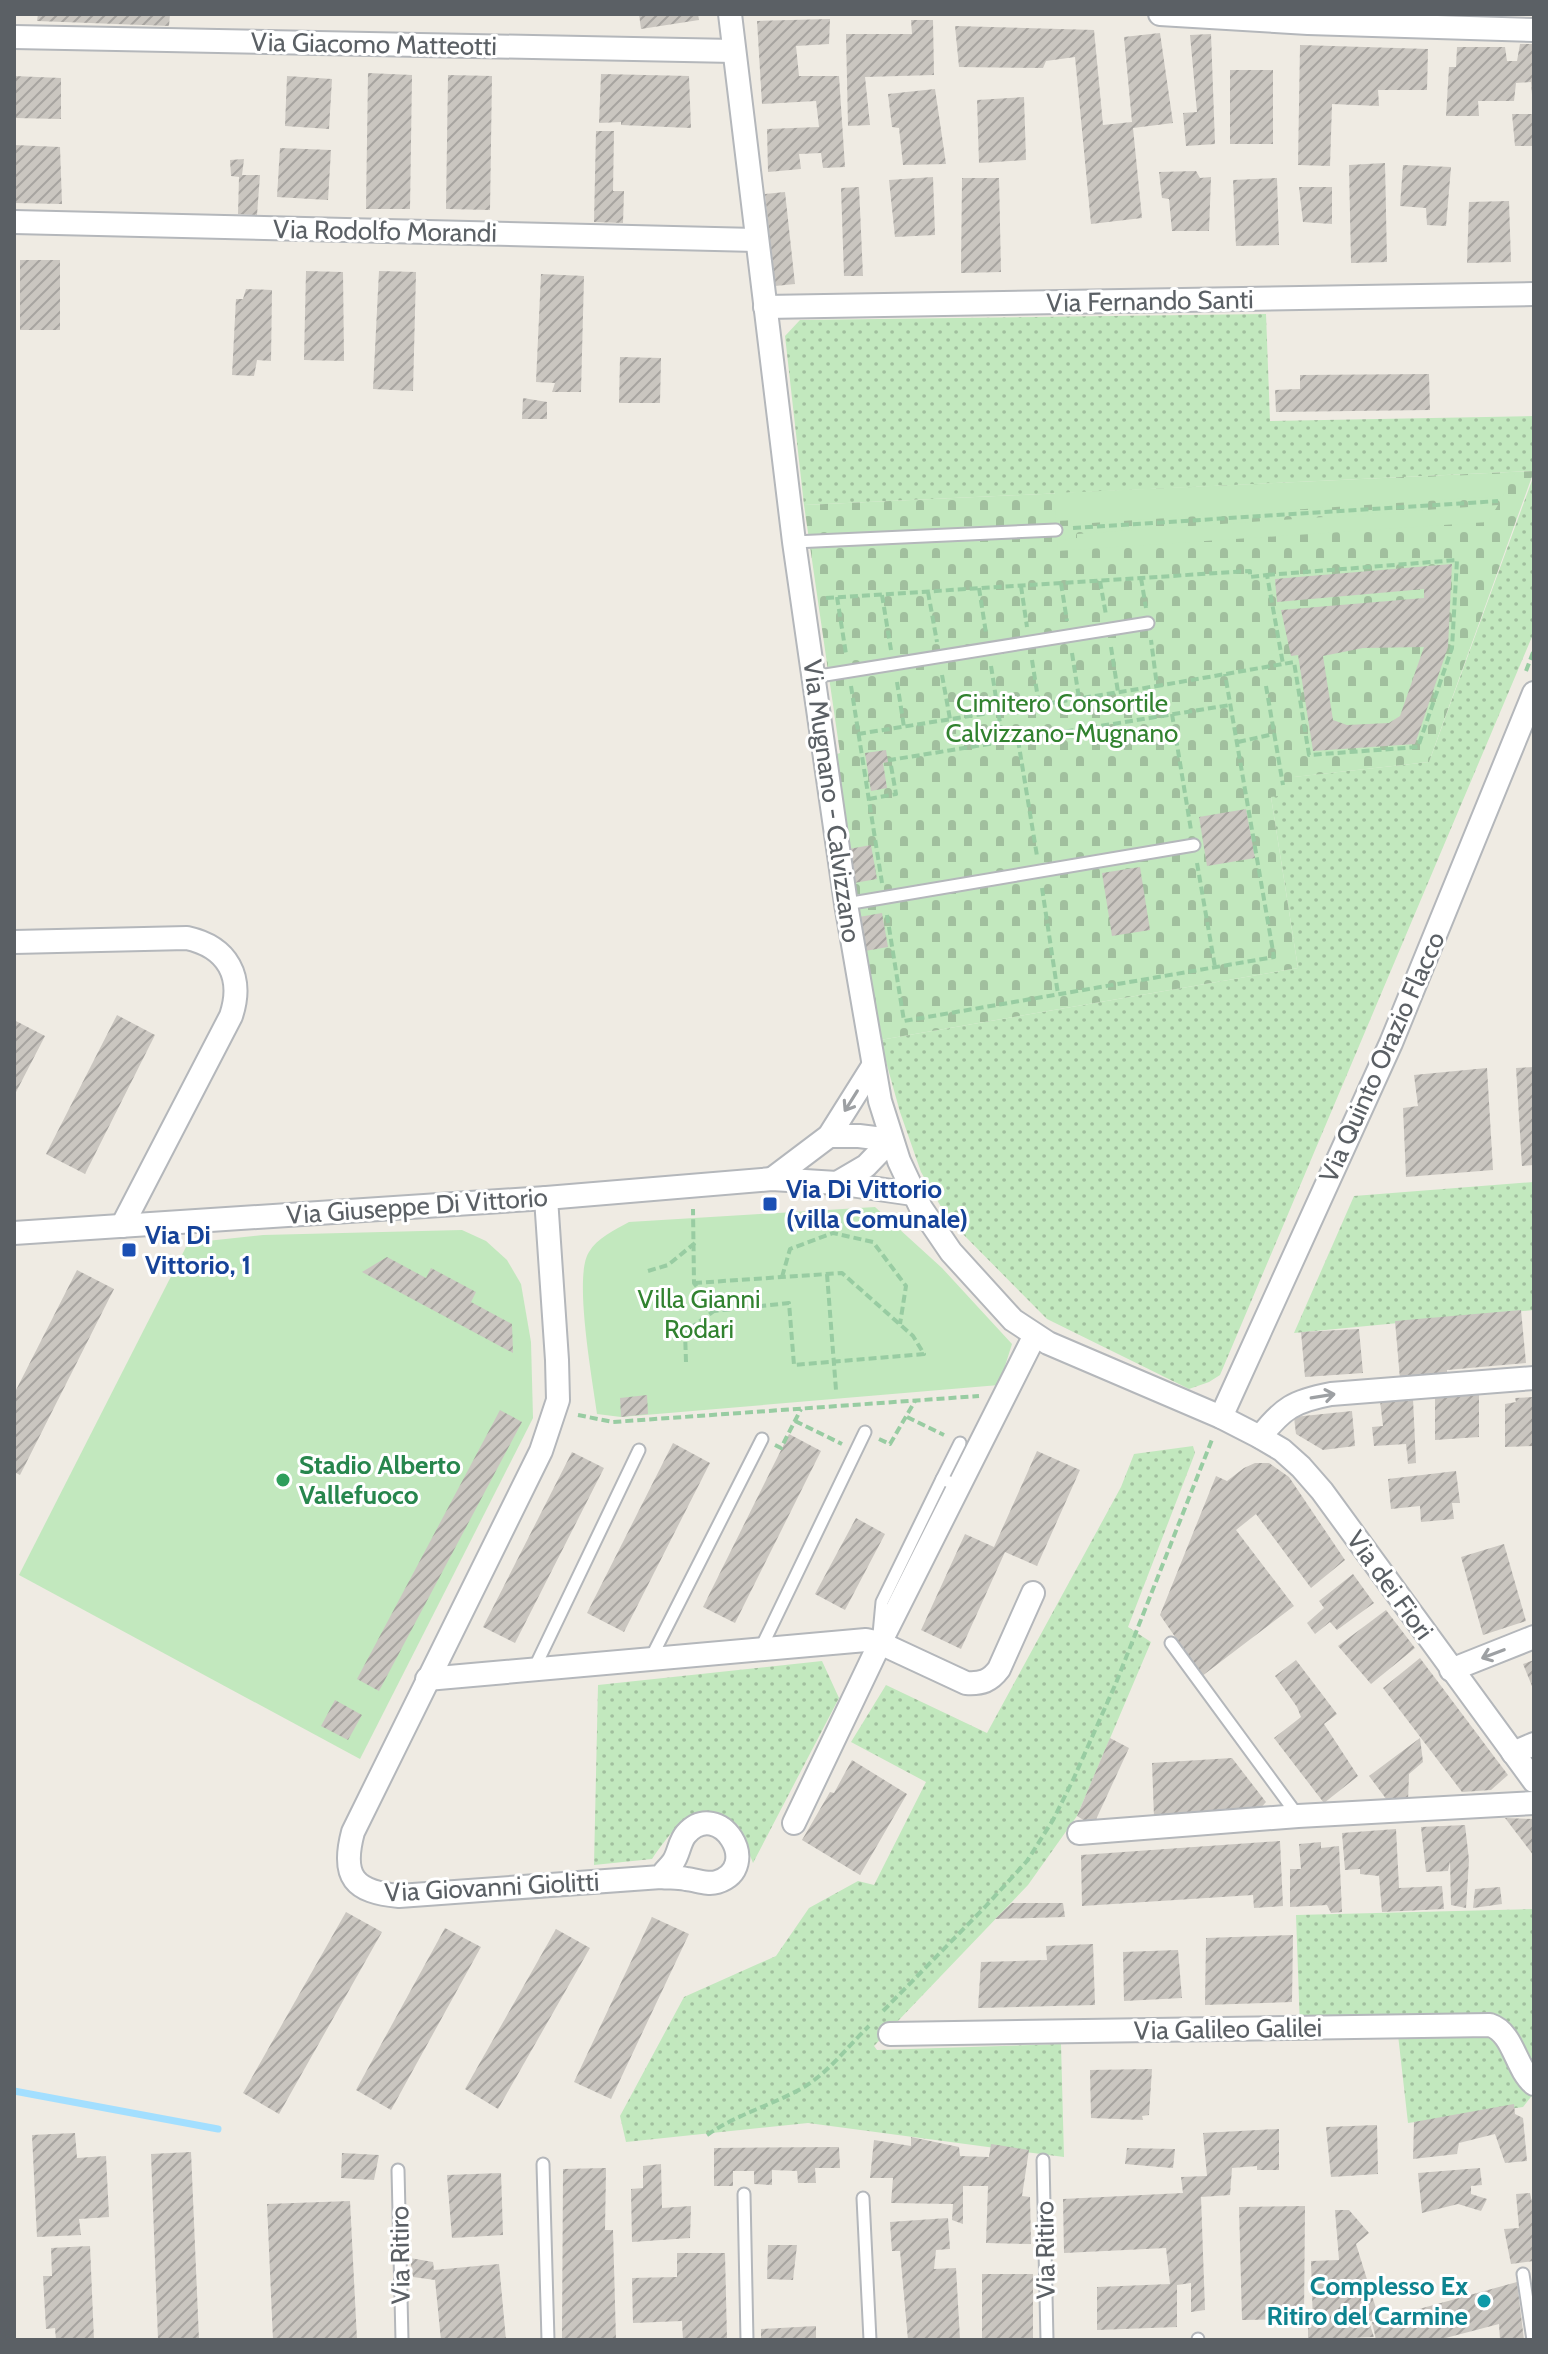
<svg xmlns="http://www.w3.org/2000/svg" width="1548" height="2354" viewBox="0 0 1548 2354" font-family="Cabin,sans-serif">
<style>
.grass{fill:url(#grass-dots)}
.cemetery{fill:url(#cemetery-stones)}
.green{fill:#c2e8be}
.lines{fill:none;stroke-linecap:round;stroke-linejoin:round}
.stream{stroke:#a3dfff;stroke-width:7}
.building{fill:url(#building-hatch);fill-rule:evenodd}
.lane-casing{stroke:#b4b7bb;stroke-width:15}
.street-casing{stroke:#b4b7bb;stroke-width:26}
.path{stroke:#98cca2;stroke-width:4;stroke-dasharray:8 4;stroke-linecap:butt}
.lane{stroke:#fff;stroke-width:11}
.street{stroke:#fff;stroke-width:22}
.oneway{stroke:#9da0a3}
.transit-dot{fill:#1a4fb4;stroke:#fff;stroke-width:3}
.leisure-dot{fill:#2e9e5b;stroke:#fff;stroke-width:3}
.culture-dot{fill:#0f9aa8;stroke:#fff;stroke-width:3}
.labels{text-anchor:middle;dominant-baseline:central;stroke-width:6;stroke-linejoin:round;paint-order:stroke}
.street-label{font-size:26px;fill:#5b6065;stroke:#fff}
.park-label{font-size:26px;fill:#31822f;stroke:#fff}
.transit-label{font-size:26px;font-weight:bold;fill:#164399;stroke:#fff;text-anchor:start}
.leisure-label{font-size:26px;font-weight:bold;fill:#27864d;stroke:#fff;text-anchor:start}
.culture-label{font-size:26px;font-weight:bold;fill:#0d838f;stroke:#fff;text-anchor:end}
</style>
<defs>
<pattern id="grass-dots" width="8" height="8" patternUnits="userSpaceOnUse" patternTransform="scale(2)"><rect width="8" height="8" fill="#c2e8be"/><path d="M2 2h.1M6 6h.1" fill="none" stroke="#a1bf9e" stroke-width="1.8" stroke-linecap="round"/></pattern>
<pattern id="cemetery-stones" width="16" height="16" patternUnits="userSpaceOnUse" patternTransform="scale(2)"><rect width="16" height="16" fill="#c2e8be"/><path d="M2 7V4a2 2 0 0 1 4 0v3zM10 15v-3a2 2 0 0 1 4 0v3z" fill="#a1bf9e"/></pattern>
<pattern id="building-hatch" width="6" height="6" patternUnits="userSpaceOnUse" patternTransform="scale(2)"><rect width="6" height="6" fill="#cac6c0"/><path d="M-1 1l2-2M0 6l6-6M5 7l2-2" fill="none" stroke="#a7a4a0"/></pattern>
</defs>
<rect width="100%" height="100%" fill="#efebe3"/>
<g class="grass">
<path d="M1266,314L1270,421L1534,416V471L804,505L785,336L800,320Z"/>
<path d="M1534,475V632L1220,1375L1209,1382L1189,1389L1047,1319L948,1219L921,1172L900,1112L880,1040L1298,968L1271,797L1293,777L1429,762Z"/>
<path d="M1534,1182V1310L1294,1333L1354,1196Z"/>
<path d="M1193,1446L1195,1453L1128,1627L1151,1642L1077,1816L1028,1885L874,2046L877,2050L1061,2044L1064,2157L808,2123L626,2142L620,2116L684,1997L776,1956L809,1908L858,1881L874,1885L926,1782L851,1742L886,1685L987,1733L1121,1487L1134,1454Z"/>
<path d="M822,1661L839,1698L753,1863L738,1825C691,1804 678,1822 652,1859L594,1865L598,1685Z"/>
<path d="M1534,1909V2093L1523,2107L1408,2123L1397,2026L1300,2028L1296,1915Z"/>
</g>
<path class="cemetery" d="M1534,471L1429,762L1294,777L1296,793L1271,797L1298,968L880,1040L834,755L840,753L804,505Z"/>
<g class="green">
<path d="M1515,473L1503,496L1076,524V520L1056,521L1055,493Z"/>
<path d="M1498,505L1488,522L1057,551L1058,540L1077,538V534Z"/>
<path d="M875,1207L942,1268L1012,1344L999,1385L621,1417L597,1414C593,1382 573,1276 589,1252C597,1238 615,1230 629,1222Z"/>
<path d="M462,1230L486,1241L507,1260L521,1284L531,1342L533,1418L360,1759L19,1575L188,1243L263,1235Z"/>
</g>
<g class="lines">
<path class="stream" d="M14,2091L218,2129"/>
</g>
<g class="building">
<path d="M38,14H170L169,26L37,21Z"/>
<path d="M639,14H698L699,20L641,29Z"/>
<path d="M830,19L829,44L796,46L799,76H839L845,167L823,168L821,153L799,154L801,169L768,172L767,129L819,127L816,101L762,104L757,21Z"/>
<path d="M911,20H933L934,75L865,77L870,125L848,126L846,34H912Z"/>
<path d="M955,26L1094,30L1103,125L1132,122L1124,37L1160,33L1173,123L1133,128L1142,218L1091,224L1075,57L1046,61L1043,68L959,67Z"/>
<path d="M1211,34L1215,144L1186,146L1183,113L1197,112L1190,35Z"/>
<path d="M1520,44H1534V95H1532L1531,82L1516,83L1514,101H1478L1479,116H1446L1449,67H1456L1457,47H1505L1507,61H1517Z"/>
<path d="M1300,45L1428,49L1427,90H1378L1379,106L1332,104L1330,166L1298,165Z"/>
<rect x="1230" y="70" width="43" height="74"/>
<path d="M368,73L412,75L410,209H366Z"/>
<path d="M601,74L689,76L691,128L621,125V122L599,123Z"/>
<path d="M448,75L492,76L490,210L446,209Z"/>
<path d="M14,76L61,78V119L14,118Z"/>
<path d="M287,76L332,79L329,129L285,126Z"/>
<path d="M935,89L946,164L903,165L899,128L892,127L888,94Z"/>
<path d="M1024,97L1026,160L979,163L977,100Z"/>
<path d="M1512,114H1534V146H1515Z"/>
<path d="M596,131H614L613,191H624L623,223L594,222Z"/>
<path d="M14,145L60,147L62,204L14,203Z"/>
<path d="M280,148L331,150L328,200L277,197Z"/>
<path d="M244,159L242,175H260L257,215L238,214L239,177L231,176L230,160Z"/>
<path d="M1385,163L1387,262L1351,263L1349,165Z"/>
<path d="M1403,165L1451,167L1446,226L1427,225L1426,208L1400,206Z"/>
<path d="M1196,171L1200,178L1211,177L1209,231H1172L1169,199L1162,198L1159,172Z"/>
<path d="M933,177L935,235L895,237L889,180Z"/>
<path d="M962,178H999L1001,272L961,273Z"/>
<path d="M1277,178L1279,245L1236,246L1233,180Z"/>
<path d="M859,187L863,276H844L841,188Z"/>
<path d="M1299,187H1332V224L1303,222Z"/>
<path d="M785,192L795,284L775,286L765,194Z"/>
<path d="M1509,201L1511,262L1467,263L1469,202Z"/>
<rect x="20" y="260" width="40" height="70"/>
<path d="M306,271L343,272L344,361L304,360Z"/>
<path d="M379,271L416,272L413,391L373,389Z"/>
<path d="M541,274L584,276L581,392H552L555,383L536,382Z"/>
<path d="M246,289L272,290L271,361L257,360L254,376L232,375L236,299H243Z"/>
<path d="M620,357L661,358L660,403H619Z"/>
<path d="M1429,374L1430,410L1276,412L1275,390L1300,389V375Z"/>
<path d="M523,398L547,402V419H522Z"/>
<path d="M1452,564L1448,647L1415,744L1313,751L1298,655L1291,656L1281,610L1424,598V589L1277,602L1275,579ZM1424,647L1400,716L1389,723L1347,725L1333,720L1323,656L1363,648Z"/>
<path d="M886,750L888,762L883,763L887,788L871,791L865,753Z"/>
<path d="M1246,809L1255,858L1207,866L1199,817Z"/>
<path d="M871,845L877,879L854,883L849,849Z"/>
<path d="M1140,867L1150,930L1112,936L1102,873Z"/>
<path d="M882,913L888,947L865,951L859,917Z"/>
<path d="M117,1015L155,1035L85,1174L46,1154Z"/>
<path d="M14,1020L45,1036L14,1096Z"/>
<path d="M1534,1067V1165L1522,1166L1516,1068Z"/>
<path d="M1487,1068L1493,1170L1406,1177L1403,1108L1418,1106L1414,1075Z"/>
<path d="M387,1257L426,1278L431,1268L476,1292L471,1302L512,1324L513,1353L362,1272Z"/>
<path d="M77,1270L114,1289L20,1475L14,1472V1394Z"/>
<path d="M1521,1310L1526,1363L1447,1370V1375L1400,1379L1395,1321Z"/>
<path d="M1359,1329L1363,1373L1305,1377L1301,1332Z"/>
<path d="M647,1395L648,1414L621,1417L620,1398Z"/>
<path d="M1479,1395V1437L1435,1440V1398Z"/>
<path d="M1534,1397V1446L1505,1447V1404L1516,1402L1515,1398Z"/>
<path d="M1413,1399L1416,1463L1408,1464L1406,1444L1374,1446L1372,1427L1383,1426L1380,1401Z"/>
<path d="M500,1410L522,1422L379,1691L357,1679Z"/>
<path d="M1352,1411L1355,1446L1323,1450L1296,1434L1294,1417Z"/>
<path d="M789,1434L821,1451L735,1623L703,1607Z"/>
<path d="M673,1443L710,1463L624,1632L587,1613Z"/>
<path d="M1037,1451L1080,1470L1037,1566L1005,1552L961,1649L921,1630L965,1534L994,1547Z"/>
<path d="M572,1452L604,1468L515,1643L483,1627Z"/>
<path d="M1255,1463H1269L1289,1477L1345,1560L1311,1588L1256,1514L1236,1530L1294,1606L1202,1676L1160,1615L1216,1476L1227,1481L1244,1468Z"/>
<path d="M1456,1471L1460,1503H1452L1454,1519L1421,1522L1420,1506L1391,1509L1388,1479Z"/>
<path d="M856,1518L885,1534L845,1610L815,1594Z"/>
<path d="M1504,1544L1526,1621L1483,1635L1461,1557Z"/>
<path d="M1353,1574L1374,1603L1337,1630L1330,1622L1315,1634L1307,1623L1324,1608L1319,1601Z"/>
<path d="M1386,1610L1415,1648L1371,1684L1338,1646Z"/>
<path d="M1420,1658L1508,1775L1491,1790L1462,1792L1383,1688Z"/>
<path d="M1296,1660L1337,1714L1324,1724L1358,1776L1324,1803L1274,1738L1301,1717L1297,1707L1275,1676Z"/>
<path d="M1534,1660V1691L1523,1664Z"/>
<path d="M335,1700L362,1715L348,1740L321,1726Z"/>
<path d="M1110,1738L1129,1748L1093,1826L1077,1816Z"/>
<path d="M1420,1738L1423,1762L1409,1774L1408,1801L1390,1804L1369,1776Z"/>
<path d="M1232,1758L1266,1802L1259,1810L1154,1817L1152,1763Z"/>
<path d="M852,1760L907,1794L860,1875L802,1840L830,1792L834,1793Z"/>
<path d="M1505,1818L1534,1819V1856Z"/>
<path d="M1465,1825L1469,1860L1466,1908L1451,1905L1450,1861L1448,1871L1426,1872L1421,1827Z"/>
<path d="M1396,1829L1399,1888L1442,1886L1444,1909L1382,1912L1379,1876L1360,1874V1869L1345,1870L1342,1833Z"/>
<path d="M1280,1841L1283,1906L1254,1908L1253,1895L1082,1906L1081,1855Z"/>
<path d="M1321,1842V1848L1339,1846L1342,1912L1331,1913L1327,1905L1290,1907V1869H1301L1299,1844Z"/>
<path d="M1500,1887L1502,1904L1473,1908L1475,1889Z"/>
<path d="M1012,1903H1063L1065,1917L995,1919Z"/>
<path d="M346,1912L382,1932L279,2114L243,2093Z"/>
<path d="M652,1917L689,1934L611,2099L574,2082Z"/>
<path d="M445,1928L481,1947L391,2110L356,2090Z"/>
<path d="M556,1929L590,1948L498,2109L465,2089Z"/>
<path d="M1293,1935L1292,2002L1205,2005L1206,1938Z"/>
<path d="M1093,1944L1095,2005L978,2008L981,1962L1047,1960L1046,1946Z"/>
<path d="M1178,1950L1182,1998L1124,2001L1123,1952Z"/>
<path d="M1152,2069L1149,2115L1142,2116L1143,2120L1091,2118L1090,2070Z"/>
<path d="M1514,2104L1515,2114L1523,2118L1527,2161L1505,2163L1495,2134L1459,2143L1457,2154L1413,2159L1414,2122Z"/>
<path d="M1377,2125L1378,2174L1331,2177L1326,2127Z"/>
<path d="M1279,2129V2170H1257V2166L1232,2168L1230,2195L1201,2197L1205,2310L1191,2312V2283L1177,2285V2327L1097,2330V2287L1170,2284L1166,2248L1064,2253L1063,2199L1183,2193L1181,2177L1207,2176L1203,2133Z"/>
<path d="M75,2133L77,2158L106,2156L109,2217L79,2219L81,2235L37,2237L32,2135Z"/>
<path d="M911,2137L959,2147L960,2156L989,2157L991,2144L1029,2150L1022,2196L1030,2197L1031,2244L986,2243L988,2186H963V2224L952,2220L953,2204L891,2203L893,2178H870L874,2140L911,2146Z"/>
<path d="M839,2147L840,2168H815L816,2183H798L797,2171L772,2170V2185L754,2184V2171H733V2186H714V2148Z"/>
<path d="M1127,2148L1175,2149L1173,2168L1125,2164Z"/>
<path d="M191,2152L199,2340H158L151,2154Z"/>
<path d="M342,2153L379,2155L374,2180L341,2178Z"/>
<path d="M661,2164L662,2208L691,2206L690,2238L632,2242L631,2189L643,2188V2166Z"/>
<path d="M606,2168L605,2230H613L616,2340H562L563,2169Z"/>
<path d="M1480,2168L1482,2185L1471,2186V2194L1487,2199L1481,2211L1458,2204L1422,2213L1418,2173Z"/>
<path d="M501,2173L503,2235L452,2238L447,2175Z"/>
<path d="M1530,2193L1534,2212V2261L1511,2264L1504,2229L1519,2228L1516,2194Z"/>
<path d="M350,2201L357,2340H273L267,2204Z"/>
<path d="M1305,2206L1304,2319L1242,2320L1239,2207Z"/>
<path d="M1335,2210H1349L1369,2233L1356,2244L1379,2318L1369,2322L1374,2337L1308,2340V2324H1313L1311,2261L1339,2260Z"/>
<path d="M948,2218L950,2249L936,2250L934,2269L956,2268L960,2340H908L900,2251H892L890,2222Z"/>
<path d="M768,2245H797L793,2280L767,2279Z"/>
<path d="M90,2246L94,2340H56L55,2328L46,2329L43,2276H52L51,2248Z"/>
<path d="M677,2253H725L727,2340H683L682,2321L633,2323L632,2278L677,2277Z"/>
<path d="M410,2258L433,2262L434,2270L499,2264L506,2340H441L435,2280L413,2277Z"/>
<rect x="982" y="2274" width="51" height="66"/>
<path d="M1517,2282L1524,2340H1500L1499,2324L1438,2340H1376L1372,2322Z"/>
<path d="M816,2326V2340H761V2329Z"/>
</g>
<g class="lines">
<g class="lane-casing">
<g id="lane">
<path d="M794,542L1056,530"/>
<path d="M813,677L1148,623"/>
<path d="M846,904L1194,845"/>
<path d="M942,1479L960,1443"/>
<path d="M879,1634L882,1602L942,1479L959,1486"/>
<path d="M1171,1643L1298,1816"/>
<path d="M761,1648L865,1432"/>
<path d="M651,1658L762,1439"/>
<path d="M534,1669L639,1450"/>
<path d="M1043,2160L1047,2340"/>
<path d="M543,2164L548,2340"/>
<path d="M398,2170L402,2340"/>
<path d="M744,2194L747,2340"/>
<path d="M863,2198L870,2340"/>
<path d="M1523,2274L1533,2340"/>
<path d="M1198,2339V2340"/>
</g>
</g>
<g class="street-casing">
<g id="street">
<path d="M730,14L794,542L846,904L880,1101L899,1161L921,1208L951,1252L1013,1320L1048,1343L1221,1417L1260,1437L1282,1450L1301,1467L1322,1491L1534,1781"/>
<path d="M1160,14L1308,23L1534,30"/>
<path d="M14,37L734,51"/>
<path d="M14,222L756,240"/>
<path d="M765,307L1534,294"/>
<path d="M14,942L187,938C228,947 244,977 231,1016L122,1226"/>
<path d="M829,1136H859L891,1140"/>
<path d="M772,1179L829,1136L873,1066"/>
<path d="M837,1183L866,1166L891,1140"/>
<path d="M546,1198L557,1360L558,1400L541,1451L353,1832C341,1877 354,1892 399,1896L661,1877C669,1878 678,1877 686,1879C697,1880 707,1885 717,1882C764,1867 719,1797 686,1834C679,1842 679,1854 673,1862C669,1868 664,1871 661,1877"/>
<path d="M14,1233L546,1198L772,1179L837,1183L913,1194"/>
<path d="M1221,1417L1391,1043L1534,693"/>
<path d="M1260,1437C1283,1408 1294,1401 1331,1394L1534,1378"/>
<path d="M1451,1670L1534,1637"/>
<path d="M427,1679L866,1640L880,1643L966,1683C982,1684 990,1681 999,1669L1033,1593"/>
<path d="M1513,1753L1534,1744"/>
<path d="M794,1823L880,1643L1035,1335"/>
<path d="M1079,1833L1298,1816L1534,1803"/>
<path d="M890,2034L1490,2025C1514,2033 1515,2068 1534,2084"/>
</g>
</g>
<g class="path">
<path d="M1073,528L1498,501"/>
<path d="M1267,575L1457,560L1452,648L1418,747L1309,755L1294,662L1283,664"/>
<path d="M1141,578L1146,608"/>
<path d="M1100,581L1106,615"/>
<path d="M1061,583L1067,621"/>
<path d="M1021,586L1027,627"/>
<path d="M979,588L986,633"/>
<path d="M928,592L937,642"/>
<path d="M882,595L891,650"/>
<path d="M837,597L846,654"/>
<path d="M826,598L1250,571V577L1267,575L1283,664L1157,686L1151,640"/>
<path d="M1111,647L1118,692"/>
<path d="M1072,653L1079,698"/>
<path d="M1032,660L1039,705"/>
<path d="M991,666L1003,742"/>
<path d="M1526,671L1534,650"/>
<path d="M942,675L950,719"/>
<path d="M897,682L904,727"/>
<path d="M851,686L882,883"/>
<path d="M1266,686L1283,785"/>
<path d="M1172,714L1191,830"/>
<path d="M858,734L1157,686"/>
<path d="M1018,740L1037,856"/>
<path d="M1238,742L1274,734"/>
<path d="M869,799L896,794L890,760L1230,705"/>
<path d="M1197,863L1215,967"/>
<path d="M1042,888L1058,994"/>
<path d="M887,915L904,1021L1274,957L1225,674"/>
<path d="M648,1271L668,1265L695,1243"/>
<path d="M827,1274L836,1390"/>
<path d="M782,1277L790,1249L833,1233L873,1242L906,1286L900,1324"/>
<path d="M694,1283L842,1273L913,1336L924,1354L794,1365L789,1303L714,1311"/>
<path d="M686,1362L685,1332L714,1311L694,1283L693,1209"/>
<path d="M578,1415L613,1422L979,1396"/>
<path d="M907,1417L944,1435"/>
<path d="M795,1421L842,1444"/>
<path d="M879,1439L890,1444L915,1401"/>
<path d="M775,1445L781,1448L801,1409"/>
<path d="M883,2011L985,1907L1027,1861L1053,1820L1073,1780L1116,1683L1213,1437"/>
<path d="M707,2135C737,2114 773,2105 804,2087C829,2072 848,2046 869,2026"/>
</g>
<use href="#lane" class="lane"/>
<use href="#street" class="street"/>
</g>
<defs><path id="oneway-shaft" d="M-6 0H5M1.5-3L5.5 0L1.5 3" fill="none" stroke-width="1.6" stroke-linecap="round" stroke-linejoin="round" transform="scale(2)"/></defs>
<g class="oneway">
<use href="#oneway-shaft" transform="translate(851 1101) rotate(122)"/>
<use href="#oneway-shaft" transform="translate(1323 1396) rotate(-9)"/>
<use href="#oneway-shaft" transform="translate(1493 1654) rotate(159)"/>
</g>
<g class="transit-dot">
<rect x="762" y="1196" width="16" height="16" rx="4"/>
<rect x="121" y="1242" width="16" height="16" rx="4"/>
</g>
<circle class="leisure-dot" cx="283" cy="1480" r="8"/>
<circle class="culture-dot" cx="1484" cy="2301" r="8"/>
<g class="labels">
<g class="street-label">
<text transform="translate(374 44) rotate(1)">Via Giacomo Matteotti</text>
<text transform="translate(385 231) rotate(1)">Via Rodolfo Morandi</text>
<text transform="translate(1150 301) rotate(-1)">Via Fernando Santi</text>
<text transform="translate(832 801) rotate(82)">Via Mugnano - Calvizzano</text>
<text transform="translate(1382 1057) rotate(-66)">Via Quinto Orazio Flacco</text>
<text transform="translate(417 1206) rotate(-4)">Via Giuseppe Di Vittorio</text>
<text transform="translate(1390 1585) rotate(54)">Via dei Fiori</text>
<text transform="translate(492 1887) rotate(-3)">Via Giovanni Giolitti</text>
<text transform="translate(1228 2029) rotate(-1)">Via Galileo Galilei</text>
<text transform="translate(1045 2250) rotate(-91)">Via Ritiro</text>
<text transform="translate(400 2255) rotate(-91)">Via Ritiro</text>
</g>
<g class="park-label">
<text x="1062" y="703">Cimitero Consortile<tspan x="1062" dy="30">Calvizzano-Mugnano</tspan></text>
<text x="699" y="1299">Villa Gianni<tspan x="699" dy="30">Rodari</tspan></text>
</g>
<g class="transit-label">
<text x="786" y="1189">Via Di Vittorio<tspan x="786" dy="30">(villa Comunale)</tspan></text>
<text x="145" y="1235">Via Di<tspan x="145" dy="30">Vittorio, 1</tspan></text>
</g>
<g class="leisure-label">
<text x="299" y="1465">Stadio Alberto<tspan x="299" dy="30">Vallefuoco</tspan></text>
</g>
<g class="culture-label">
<text x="1468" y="2286">Complesso Ex<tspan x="1468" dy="30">Ritiro del Carmine</tspan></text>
</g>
</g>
<rect width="1548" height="2354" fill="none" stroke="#5b6065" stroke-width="32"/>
</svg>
